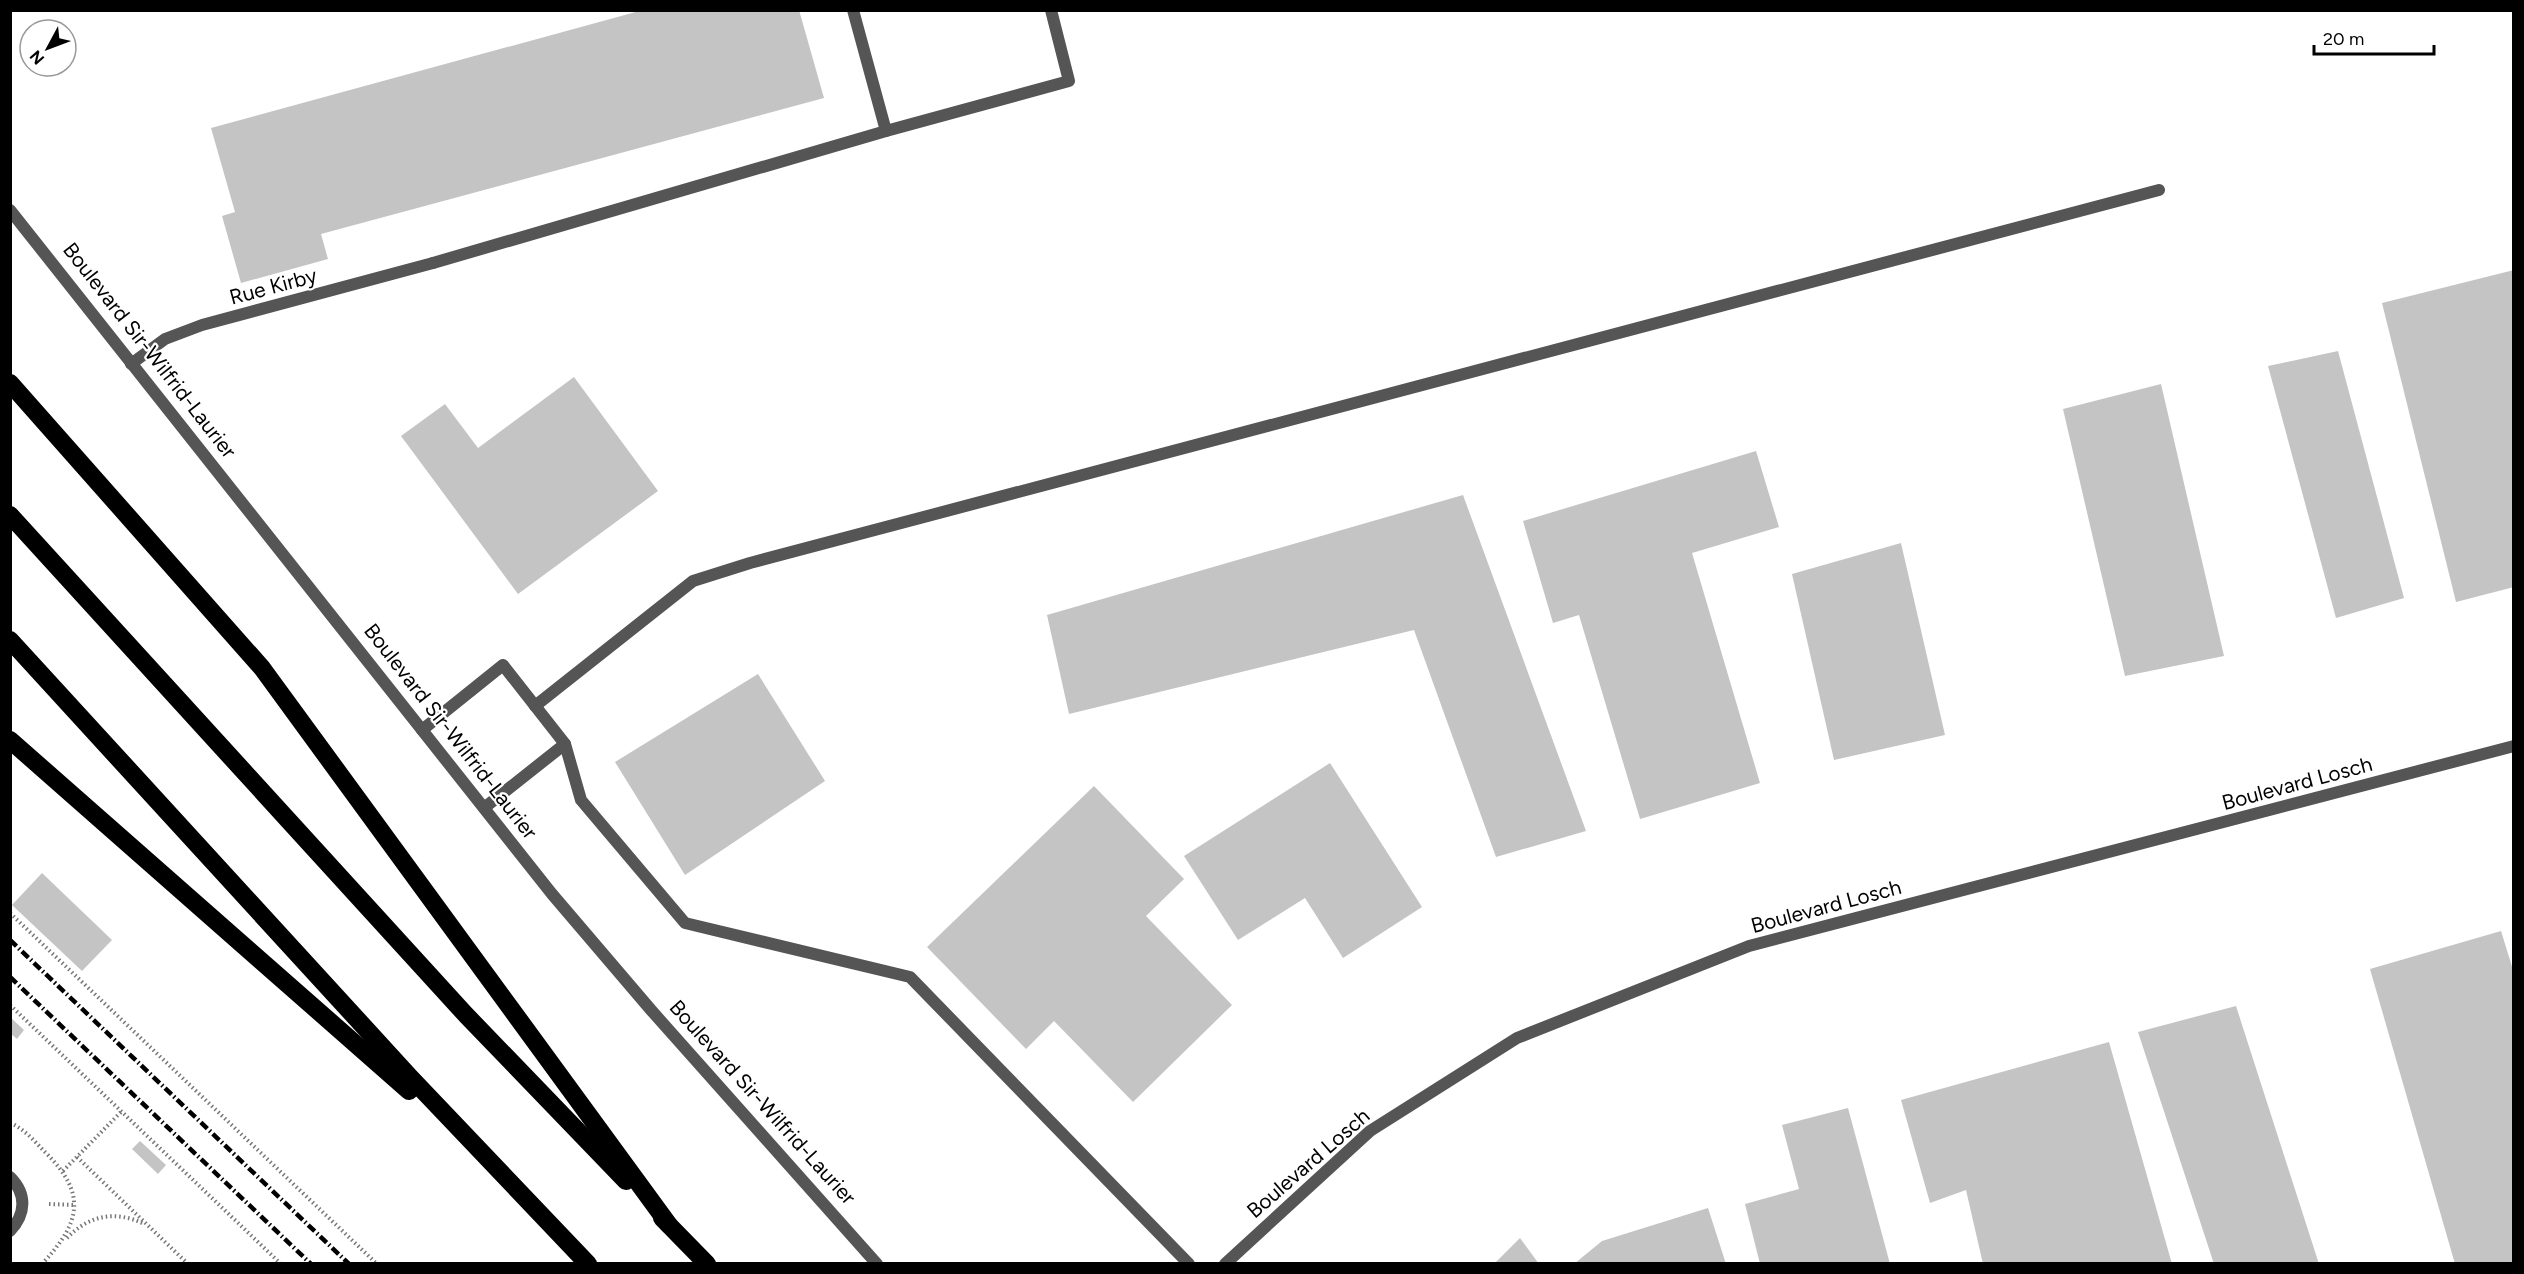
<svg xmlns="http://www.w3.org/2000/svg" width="2524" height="1274" viewBox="0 0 2524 1274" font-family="Figtree,sans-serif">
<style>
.building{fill:#c4c4c4}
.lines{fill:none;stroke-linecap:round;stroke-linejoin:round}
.path{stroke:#777;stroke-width:4;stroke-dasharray:1.5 3;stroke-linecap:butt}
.service{stroke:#555;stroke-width:12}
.minor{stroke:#555;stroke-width:12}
.tertiary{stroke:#555;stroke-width:12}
.motorway{stroke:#000;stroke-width:18}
.rail{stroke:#000;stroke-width:4.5;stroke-dasharray:9 3 1.5 3;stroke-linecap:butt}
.labels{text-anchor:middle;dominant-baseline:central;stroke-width:4.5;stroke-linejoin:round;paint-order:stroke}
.street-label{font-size:21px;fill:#000;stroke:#fff}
</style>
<rect width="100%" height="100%" fill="#fff"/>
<g class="building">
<path d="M643,10H799L824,98L321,234L328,259L241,283L222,216L235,212L211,128Z"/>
<path d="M2514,270V587L2456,602L2382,303Z"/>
<path d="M2338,351L2404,598L2336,618L2268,366Z"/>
<path d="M574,377L658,491L518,594L401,436L445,404L478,448Z"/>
<path d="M2161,384L2224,656L2125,676L2063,409Z"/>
<path d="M1756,451L1779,527L1692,553L1760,783L1640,819L1579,615L1553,623L1523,521Z"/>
<path d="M1463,495L1586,831L1496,857L1414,630L1069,714L1047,615Z"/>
<path d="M1901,543L1945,735L1834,760L1792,574Z"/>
<path d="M758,674L825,781L685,875L615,762Z"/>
<path d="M1330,763L1422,907L1343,958L1305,898L1238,940L1184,856Z"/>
<path d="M1094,786L1184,879L1146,916L1232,1005L1133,1102L1054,1021L1026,1049L927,947Z"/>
<path d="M42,873L112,940L82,971L12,905Z"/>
<path d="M2501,931L2514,973V1264H2455L2370,969Z"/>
<path d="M2236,1006L2319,1264H2214L2138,1032Z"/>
<path d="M10,1017L24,1030L17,1039L10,1033Z"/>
<path d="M2109,1042L2172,1264H1983L1966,1190L1930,1203L1901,1100Z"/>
<path d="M1848,1108L1890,1264H1760L1745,1204L1799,1189L1782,1125Z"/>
<path d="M140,1141L166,1165L158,1174L132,1149Z"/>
<path d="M1708,1208L1726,1264H1574L1602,1241Z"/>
<path d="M1520,1238L1539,1264H1494Z"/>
</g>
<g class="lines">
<g class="path">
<path d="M10,913L377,1264"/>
<path d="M10,1005L281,1264"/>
<path d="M10,1123C25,1129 35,1142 46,1153C88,1195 80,1223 42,1264"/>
<path d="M77,1157L188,1264"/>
<path d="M63,1171L121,1112"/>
<path d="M49,1204L74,1205"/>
<path d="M67,1238C89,1215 116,1210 144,1224"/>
</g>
<g class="service">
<path d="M853,10L886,131"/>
<path d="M433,263L886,131L1069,81L1051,10"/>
<path d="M535,706L693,581L750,563L2159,190"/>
<path d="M422,730L503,665L565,744L484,808"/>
<path d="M565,744L581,800L685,923L910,977L1189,1264"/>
<path d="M10,1177C27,1194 26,1214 10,1231"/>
</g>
<g class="minor">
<path d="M131,364L165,339L202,325L433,263"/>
<path d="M1225,1264L1370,1131L1517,1038L1749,946L2514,746"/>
</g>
<path class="tertiary" d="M10,210L552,894L651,1010L877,1264"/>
<g class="motorway">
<path d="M10,383L262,668L669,1225"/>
<path d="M10,515L466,1015L626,1181"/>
<path d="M10,640L410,1077L588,1264"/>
<path d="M10,740L409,1091"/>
<path d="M662,1218L707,1264"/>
</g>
<g class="rail">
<path d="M10,940L349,1264"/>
<path d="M10,977L311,1264"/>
</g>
</g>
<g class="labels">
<g class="street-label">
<text transform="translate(273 286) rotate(-15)">Rue Kirby</text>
<text transform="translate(150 350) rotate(52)">Boulevard Sir-Wilfrid-Laurier</text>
<text transform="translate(451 731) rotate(52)">Boulevard Sir-Wilfrid-Laurier</text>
<text transform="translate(2297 783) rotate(-15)">Boulevard Losch</text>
<text transform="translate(1826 906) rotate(-15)">Boulevard Losch</text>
<text transform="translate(763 1102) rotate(48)">Boulevard Sir-Wilfrid-Laurier</text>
<text transform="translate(1308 1163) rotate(-41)">Boulevard Losch</text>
</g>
</g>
<rect width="2524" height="1274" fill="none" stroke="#000000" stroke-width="24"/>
<g transform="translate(48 48) rotate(229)"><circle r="28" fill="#ffffff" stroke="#999999" stroke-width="1.5"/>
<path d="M0-4.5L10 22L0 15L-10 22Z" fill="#000000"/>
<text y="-9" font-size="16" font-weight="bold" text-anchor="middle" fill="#000000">N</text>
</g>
<path d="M2314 45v9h120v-9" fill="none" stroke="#000000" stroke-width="3"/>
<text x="2323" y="45" font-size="18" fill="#000000" stroke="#ffffff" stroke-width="4.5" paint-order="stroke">20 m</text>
</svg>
